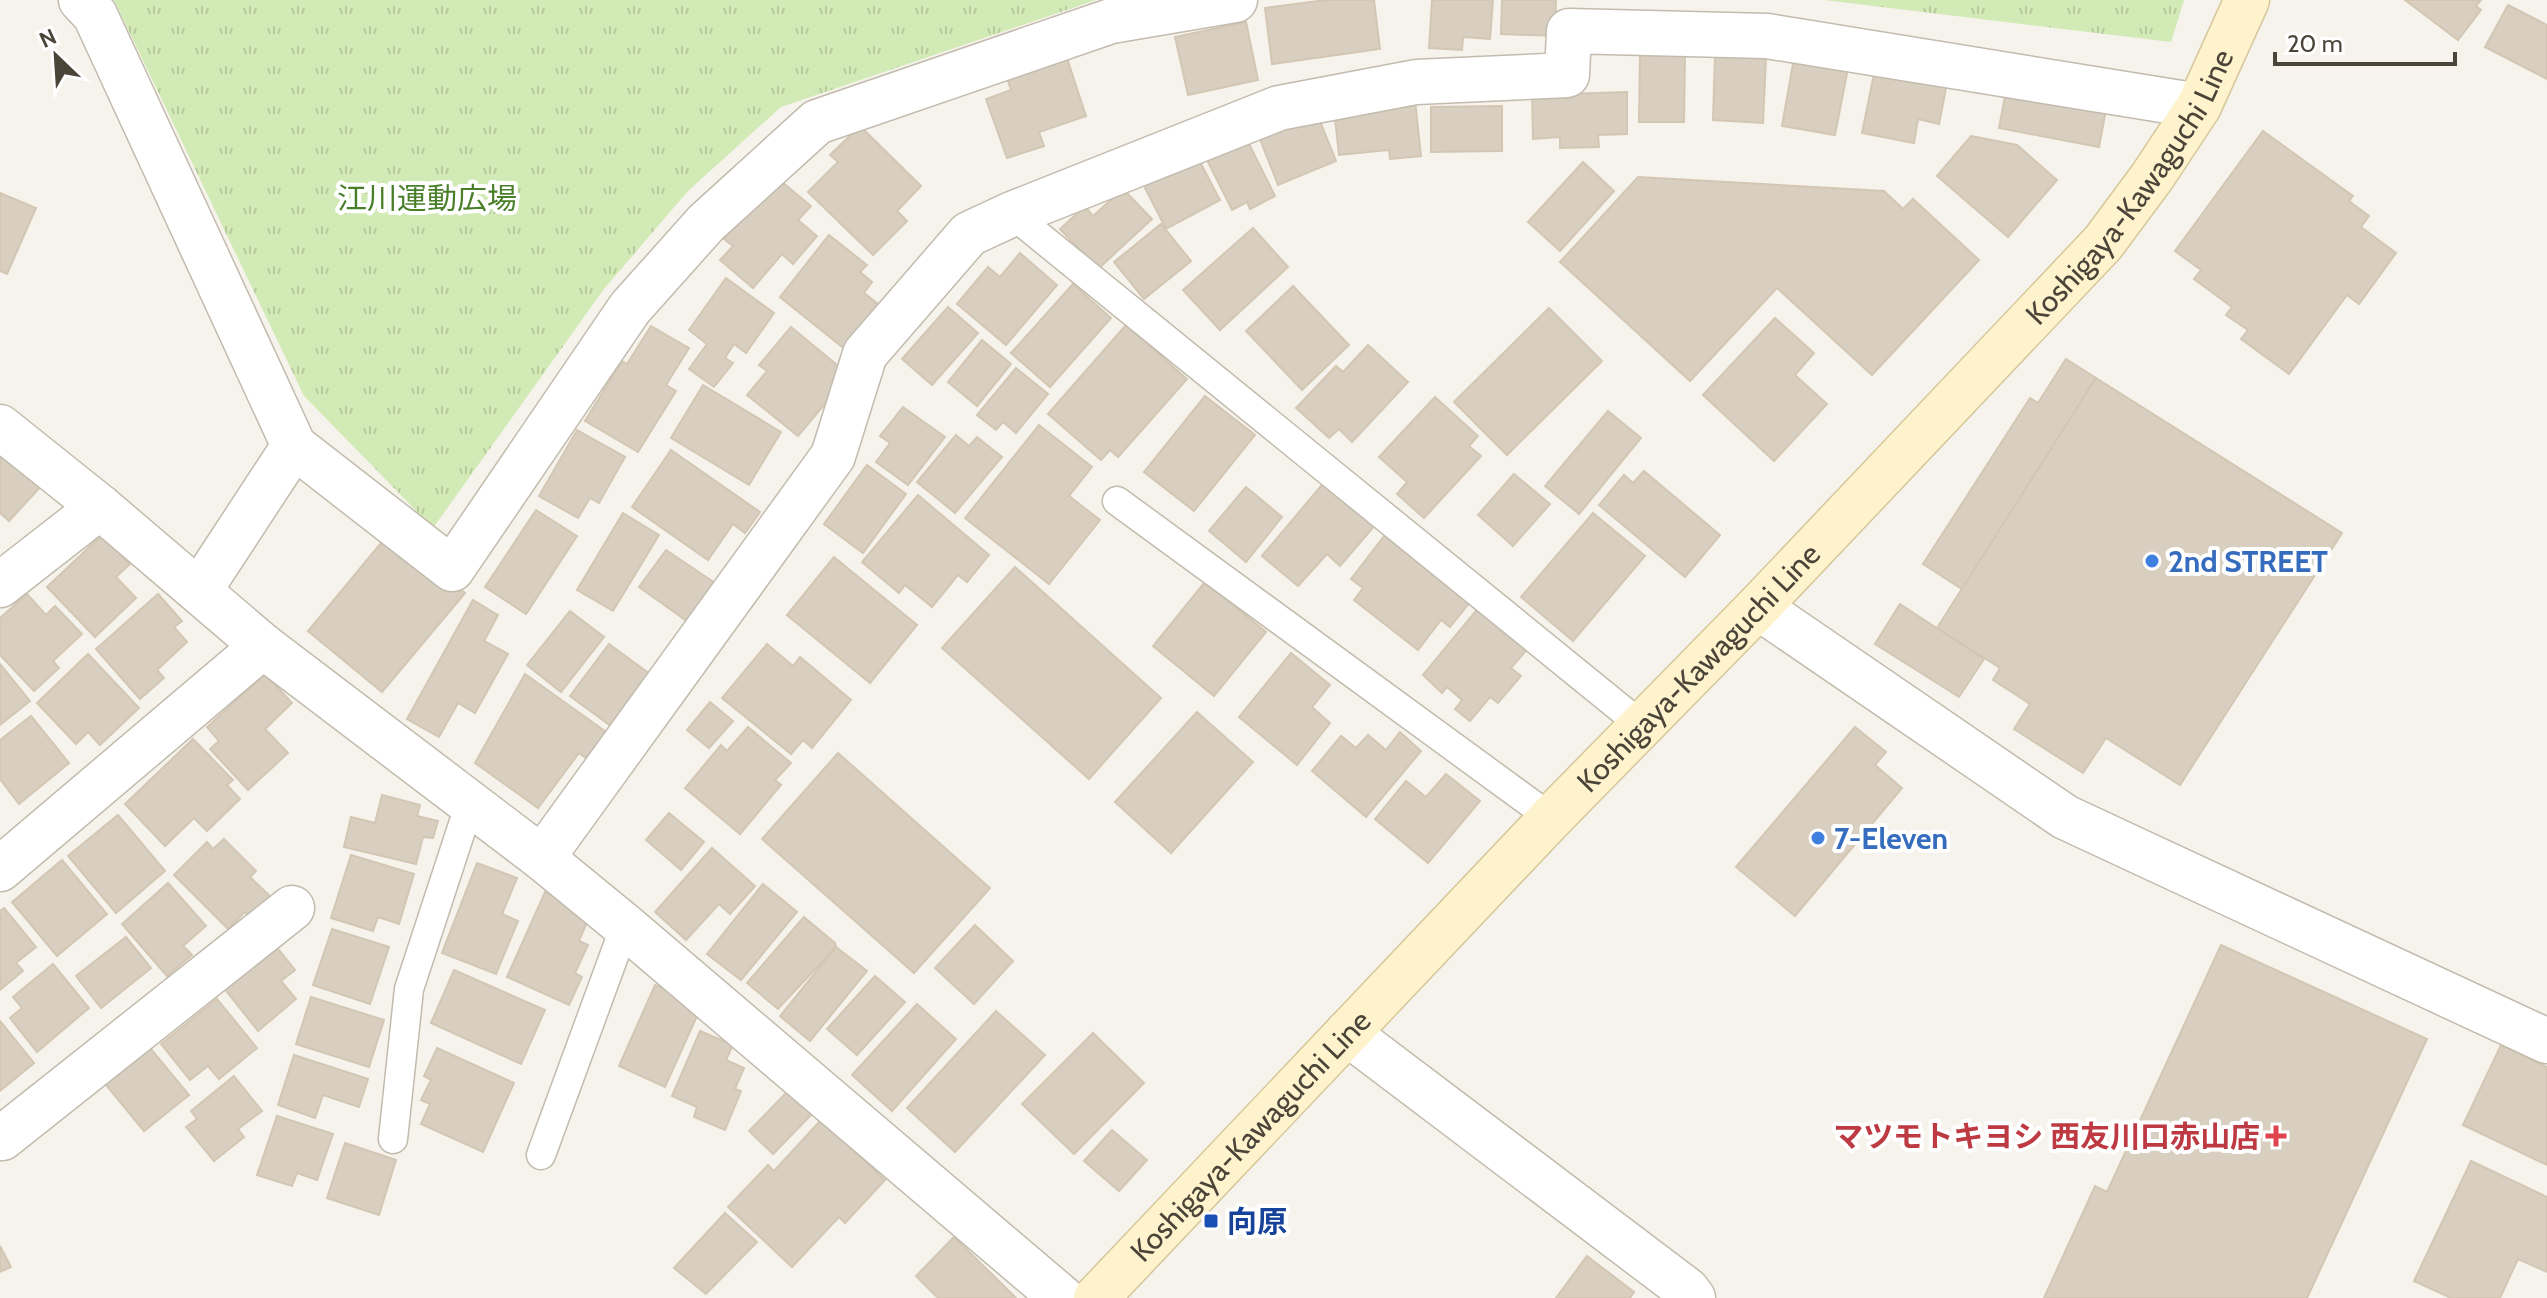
<svg xmlns="http://www.w3.org/2000/svg" width="2547" height="1298" viewBox="0 0 2547 1298" font-family="Cabin,'Noto Sans JP',sans-serif">
<style>
.park{fill:url(#park-tufts)}
.building{fill:#d8cfc1;stroke:#d3c7b4;stroke-width:2}
.lines{fill:none;stroke-linecap:round;stroke-linejoin:round}
.lane-casing{stroke:#c2bbae;stroke-width:31}
.street-casing{stroke:#c2bbae;stroke-width:47}
.secondary-casing{stroke:#d6c79b;stroke-width:47}
.lane{stroke:#fff;stroke-width:28}
.street{stroke:#fff;stroke-width:44}
.secondary{stroke:#fff3cd;stroke-width:44}
.shop-dot{fill:#3f7fe0;stroke:#fff;stroke-width:3}
.health-dot{fill:#e0444e;stroke:#fff;stroke-width:3}
.transit-dot{fill:#1a4fb4;stroke:#fff;stroke-width:3}
.labels{text-anchor:middle;dominant-baseline:central;stroke-width:8;stroke-linejoin:round;paint-order:stroke}
.street-label{font-size:30px;fill:#4b4439;stroke:#fff}
.park-label{font-size:30px;fill:#4a7f2a;stroke:#fff}
.shop-label{font-size:30px;font-weight:bold;fill:#366cbe;stroke:#fff;text-anchor:start}
.health-label{font-size:30px;font-weight:bold;fill:#be3a42;stroke:#fff;text-anchor:end}
.transit-label{font-size:30px;font-weight:bold;fill:#164399;stroke:#fff;text-anchor:start}
</style>
<defs>
<pattern id="park-tufts" width="24" height="20" patternUnits="userSpaceOnUse" patternTransform="scale(2)"><rect width="24" height="20" fill="#d2eab5"/><path d="M3 7l-1-3M5 7V3M7 7l1-3M15 17l-1-3M17 17v-4M19 17l1-3" fill="none" stroke="#b6ca9c"/></pattern>
</defs>
<rect width="100%" height="100%" fill="#f6f3ec"/>
<g class="park">
<path d="M114,0H1096L781,107L688,191L604,289L433,528L304,396Z"/>
<path d="M1824,0H2184L2171,42Z"/>
</g>
<g class="building">
<path d="M1326,0H1374L1380,49L1272,64L1265,8Z"/>
<path d="M1432,0H1493L1490,39L1463,37L1462,50L1429,48Z"/>
<path d="M1502,0H1556L1555,36L1501,34Z"/>
<path d="M2405,0H2481L2476,6L2481,10L2458,40Z"/>
<path d="M2508,5L2547,25V79L2485,47Z"/>
<path d="M1246,22L1258,80L1188,95L1175,37Z"/>
<path d="M1065,52L1086,116L1039,132L1044,146L1007,158L986,99L1011,90L1005,72Z"/>
<path d="M1640,53H1685L1684,122H1639Z"/>
<path d="M1715,55L1766,58L1763,123L1713,120Z"/>
<path d="M1794,58L1848,68L1835,135L1782,126Z"/>
<path d="M1875,69L1947,83L1939,124L1918,119L1914,143L1862,133Z"/>
<path d="M2007,86L2107,104L2099,147L1999,128Z"/>
<path d="M1627,92V134L1598,135L1599,147L1560,148V137L1533,139L1532,95Z"/>
<path d="M1415,100L1421,156L1390,159L1389,150L1339,155L1334,109Z"/>
<path d="M1502,106V151L1431,152V107Z"/>
<path d="M1316,111L1336,161L1278,185L1258,134Z"/>
<path d="M860,126L921,186L897,211L907,221L873,255L808,192L838,162L830,155Z"/>
<path d="M2263,131L2353,196L2349,201L2369,216L2361,227L2396,253L2359,304L2347,295L2289,374L2241,339L2248,330L2226,315L2232,307L2194,279L2201,270L2175,251Z"/>
<path d="M1245,136L1275,196L1250,209L1247,202L1232,210L1205,156Z"/>
<path d="M1971,136L2017,145L2057,180L2008,237L1937,176Z"/>
<path d="M1198,158L1220,200L1166,229L1144,186Z"/>
<path d="M1583,162L1614,191L1560,251L1528,222Z"/>
<path d="M776,177L811,206L798,220L817,236L793,264L782,254L753,288L720,260L733,246L724,239Z"/>
<path d="M1638,177L1884,191L1903,209L1913,199L1979,260L1872,375L1777,288L1690,381L1560,262Z"/>
<path d="M1123,189L1152,219L1098,269L1060,229L1085,206L1093,216Z"/>
<path d="M0,193L36,208L7,274L0,271Z"/>
<path d="M1161,224L1191,261L1144,299L1114,262Z"/>
<path d="M1253,228L1288,267L1220,330L1183,290Z"/>
<path d="M829,235L867,265L860,272L872,282L864,293L887,311L851,354L780,297Z"/>
<path d="M1020,253L1057,285L1006,345L957,304L988,267L1000,277Z"/>
<path d="M726,278L774,313L746,353L734,344L725,358L733,363L714,387L689,369L707,344L689,330Z"/>
<path d="M1073,284L1111,318L1050,387L1011,353Z"/>
<path d="M1293,286L1349,345L1302,390L1246,331Z"/>
<path d="M948,307L978,333L932,385L902,359Z"/>
<path d="M1549,308L1602,361L1507,455L1454,402Z"/>
<path d="M1775,318L1814,353L1795,375L1827,404L1774,461L1703,395Z"/>
<path d="M1126,325L1187,379L1118,457L1110,450L1101,460L1048,414Z"/>
<path d="M651,326L689,348L666,385L676,391L638,452L585,421L622,361L627,364Z"/>
<path d="M791,327L849,375L798,436L747,395L767,371L759,365Z"/>
<path d="M982,340L1011,364L977,406L948,382Z"/>
<path d="M1368,345L1408,382L1352,442L1339,429L1329,438L1296,408L1336,366L1343,372Z"/>
<path d="M2066,359L2096,378L1962,589L1923,564L2030,398L2038,403Z"/>
<path d="M1016,368L1048,394L1016,433L1003,422L996,430L977,415Z"/>
<path d="M2096,378L2342,533L2180,785L2106,738L2083,773L2014,729L2030,704L1993,680L2000,668L1937,628Z"/>
<path d="M703,385L781,432L749,485L671,438Z"/>
<path d="M1205,396L1255,435L1194,511L1144,472Z"/>
<path d="M1435,397L1478,436L1469,446L1481,456L1424,518L1397,494L1407,482L1379,457Z"/>
<path d="M903,407L945,437L908,485L876,462L890,443L880,436Z"/>
<path d="M1608,411L1641,438L1579,514L1545,486Z"/>
<path d="M1039,425L1092,467L1069,496L1100,520L1049,584L965,518Z"/>
<path d="M577,430L625,457L599,503L590,498L578,518L539,496Z"/>
<path d="M956,435L969,446L977,437L1002,457L955,513L917,482Z"/>
<path d="M0,442L44,483L9,521L0,513Z"/>
<path d="M671,450L760,512L745,533L733,524L708,560L632,507Z"/>
<path d="M867,465L906,494L863,553L824,524Z"/>
<path d="M1644,471L1720,535L1685,577L1599,505L1624,475L1633,483Z"/>
<path d="M1514,474L1550,504L1513,546L1478,515Z"/>
<path d="M1326,480L1376,524L1340,566L1327,554L1298,586L1262,556Z"/>
<path d="M1246,487L1282,517L1246,562L1209,531Z"/>
<path d="M918,495L989,555L967,582L958,575L932,607L905,585L899,593L862,562Z"/>
<path d="M536,510L577,536L526,614L485,587Z"/>
<path d="M623,513L659,535L613,611L577,590Z"/>
<path d="M1593,513L1645,556L1573,641L1521,597Z"/>
<path d="M391,531L465,593L382,692L308,631Z"/>
<path d="M1388,531L1474,597L1450,627L1441,620L1418,650L1354,600L1363,588L1351,579Z"/>
<path d="M102,535L130,564L116,577L136,598L95,637L47,587Z"/>
<path d="M666,550L718,585L691,624L639,587Z"/>
<path d="M834,557L917,625L870,683L787,615Z"/>
<path d="M1015,567L1161,698L1089,779L942,648Z"/>
<path d="M1205,582L1266,632L1214,696L1153,646Z"/>
<path d="M27,594L46,615L55,606L82,634L53,661L59,668L34,691L0,655V618Z"/>
<path d="M158,594L182,621L174,627L187,642L157,670L164,678L140,699L96,649Z"/>
<path d="M473,600L498,615L484,641L508,654L475,713L458,703L439,737L407,719Z"/>
<path d="M1900,604L1984,659L1959,697L1875,644Z"/>
<path d="M1480,606L1529,647L1511,668L1521,676L1498,703L1490,697L1470,721L1455,709L1462,700L1447,687L1442,693L1423,675Z"/>
<path d="M570,611L604,637L561,692L527,665Z"/>
<path d="M609,644L654,677L615,729L570,696Z"/>
<path d="M767,644L793,666L800,657L851,700L812,748L803,740L791,754L722,698Z"/>
<path d="M1291,653L1330,685L1312,707L1330,723L1297,765L1239,717Z"/>
<path d="M88,654L139,708L100,745L88,732L76,744L37,703Z"/>
<path d="M0,664L30,701L0,725Z"/>
<path d="M265,674L292,703L265,729L288,753L248,790L210,749L219,741L207,727Z"/>
<path d="M525,674L609,734L590,761L579,753L538,808L475,763Z"/>
<path d="M710,702L733,721L709,748L687,730Z"/>
<path d="M1197,712L1253,762L1171,853L1115,802Z"/>
<path d="M31,716L69,763L19,804L0,779V740Z"/>
<path d="M748,727L791,763L775,780L781,785L740,834L685,788L721,745L727,751Z"/>
<path d="M1855,727L1886,752L1875,765L1902,788L1795,916L1736,867Z"/>
<path d="M1400,732L1421,751L1366,817L1312,771L1341,736L1356,748L1368,735L1386,750Z"/>
<path d="M193,739L233,780L227,785L240,799L207,831L194,818L165,846L125,804Z"/>
<path d="M838,753L990,888L914,973L762,839Z"/>
<path d="M1446,774L1480,801L1428,863L1375,819L1406,781L1426,797Z"/>
<path d="M382,795L420,805L417,816L438,821L433,838L423,837L416,864L344,847L351,817L375,823Z"/>
<path d="M669,813L704,842L681,870L646,840Z"/>
<path d="M118,815L165,871L116,913L68,856Z"/>
<path d="M224,839L256,871L250,877L275,901L255,921L245,912L228,929L174,875L207,842L213,849Z"/>
<path d="M712,848L755,886L730,914L719,904L686,940L655,912Z"/>
<path d="M351,855L414,874L399,924L378,917L373,931L331,918Z"/>
<path d="M62,860L107,914L57,956L12,902Z"/>
<path d="M477,863L517,878L502,914L518,921L496,974L442,953Z"/>
<path d="M168,883L206,926L183,946L192,955L167,976L122,924Z"/>
<path d="M763,884L797,912L741,980L707,954Z"/>
<path d="M545,892L591,913L579,941L588,945L575,973L582,977L569,1005L507,977Z"/>
<path d="M4,908L36,947L16,963L23,971L0,990V911Z"/>
<path d="M804,917L835,943L836,947L778,1009L747,983Z"/>
<path d="M975,925L1013,961L974,1004L935,968Z"/>
<path d="M332,929L389,947L370,1004L313,985Z"/>
<path d="M126,937L151,968L101,1008L76,976Z"/>
<path d="M2221,945L2427,1039L2307,1298H2044L2095,1186L2107,1192Z"/>
<path d="M276,946L295,970L281,981L296,999L258,1031L223,987Z"/>
<path d="M836,947L867,971L810,1041L780,1016Z"/>
<path d="M53,964L89,1008L37,1052L10,1018L22,1008L13,997Z"/>
<path d="M454,970L545,1010L521,1064L431,1023Z"/>
<path d="M875,976L905,1002L857,1055L827,1029Z"/>
<path d="M655,985L702,1005L665,1087L619,1066Z"/>
<path d="M311,997L384,1020L369,1067L296,1044Z"/>
<path d="M217,999L257,1048L219,1079L208,1066L190,1080L161,1044Z"/>
<path d="M917,1004L956,1039L892,1111L852,1075Z"/>
<path d="M996,1011L1045,1055L955,1152L907,1108Z"/>
<path d="M0,1021L34,1063L0,1091Z"/>
<path d="M700,1031L733,1045L726,1060L744,1068L735,1089L741,1091L725,1130L694,1117L697,1107L672,1096Z"/>
<path d="M1093,1033L1144,1083L1074,1154L1022,1104Z"/>
<path d="M146,1043L189,1095L144,1131L101,1079Z"/>
<path d="M2501,1045L2547,1067V1165L2463,1125Z"/>
<path d="M437,1048L514,1083L483,1152L421,1124L430,1104L421,1100L431,1080L424,1076Z"/>
<path d="M294,1055L368,1079L359,1107L323,1095L315,1118L278,1105Z"/>
<path d="M234,1076L262,1111L238,1129L244,1137L214,1161L186,1127L197,1119L191,1111Z"/>
<path d="M788,1091L812,1114L773,1154L749,1131Z"/>
<path d="M277,1116L333,1134L317,1180L297,1173L292,1186L257,1175Z"/>
<path d="M821,1120L885,1180L845,1223L839,1217L792,1267L728,1207L768,1165L774,1171Z"/>
<path d="M1112,1130L1147,1160L1119,1191L1084,1161Z"/>
<path d="M345,1143L396,1160L379,1215L327,1198Z"/>
<path d="M2471,1161L2547,1197V1272L2518,1259L2500,1298H2451L2414,1281Z"/>
<path d="M725,1213L757,1242L706,1294L674,1268Z"/>
<path d="M954,1237L1016,1298H938L916,1276Z"/>
<path d="M0,1246L11,1267L0,1272Z"/>
<path d="M1587,1256L1634,1292L1630,1298H1556Z"/>
</g>
<g class="lines">
<g class="lane-casing">
<g id="lane">
<path d="M1012,214L1641,725"/>
<path d="M1117,501L1551,818"/>
<path d="M393,1139L409,989L470,803"/>
<path d="M541,1155L625,926"/>
</g>
</g>
<g class="street-casing">
<g id="street">
<path d="M81,0L95,15L294,446L452,569L630,308L706,223L817,122L1111,21L1235,0"/>
<path d="M0,427L100,507L263,646L542,858L625,926L1062,1298"/>
<path d="M0,585L100,507"/>
<path d="M199,591L294,446"/>
<path d="M1758,607L2065,817L2547,1041"/>
<path d="M542,858L833,456L865,354L969,234L1012,214L1279,108L1416,82L1567,75L1569,31L1767,36L2199,106"/>
<path d="M0,869L263,646"/>
<path d="M1347,1033L1687,1290L1693,1298"/>
<path d="M0,1137L2,1138L292,908"/>
</g>
</g>
<g class="secondary-casing">
<g id="secondary">
<path id="s1" d="M1096,1298L1551,818L1758,607L2103,243L2152,177L2199,106L2247,0"/>
</g>
</g>
<use href="#lane" class="lane"/>
<use href="#street" class="street"/>
<use href="#secondary" class="secondary"/>
</g>
<g class="shop-dot">
<circle cx="2152" cy="561" r="8"/>
<circle cx="1818" cy="838" r="8"/>
</g>
<path class="health-dot" d="M2272 1124h8v8h8v8h-8v8h-8v-8h-8v-8h8z"/>
<rect class="transit-dot" x="1203" y="1213" width="16" height="16" rx="4"/>
<g class="labels">
<g class="street-label">
<text stroke="none"><textPath href="#s1" startOffset="1520">Koshigaya-Kawaguchi Line</textPath></text>
<text stroke="none"><textPath href="#s1" startOffset="872">Koshigaya-Kawaguchi Line</textPath></text>
<text stroke="none"><textPath href="#s1" startOffset="224">Koshigaya-Kawaguchi Line</textPath></text>
</g>
<g class="park-label">
<text x="427" y="198">江川運動広場</text>
</g>
<g class="shop-label">
<text x="2168" y="561">2nd STREET</text>
<text x="1834" y="838">7-Eleven</text>
</g>
<g class="health-label">
<text x="2260" y="1136">マツモトキヨシ 西友川口赤山店</text>
</g>
<g class="transit-label">
<text x="1227" y="1221">向原</text>
</g>
</g>
<g transform="translate(56 56) rotate(335)" stroke="#ffffff" stroke-width="6" paint-order="stroke">
<path d="M0-6L14 30L0 20L-14 30Z" fill="#4b4439"/>
<text y="-12" font-size="22" font-weight="bold" text-anchor="middle" fill="#4b4439">N</text>
</g>
<path d="M2275 52v12h180v-12" fill="none" stroke="#4b4439" stroke-width="4"/>
<text x="2287" y="52" font-size="24" fill="#4b4439" stroke="#ffffff" stroke-width="6" paint-order="stroke">20 m</text>
</svg>
